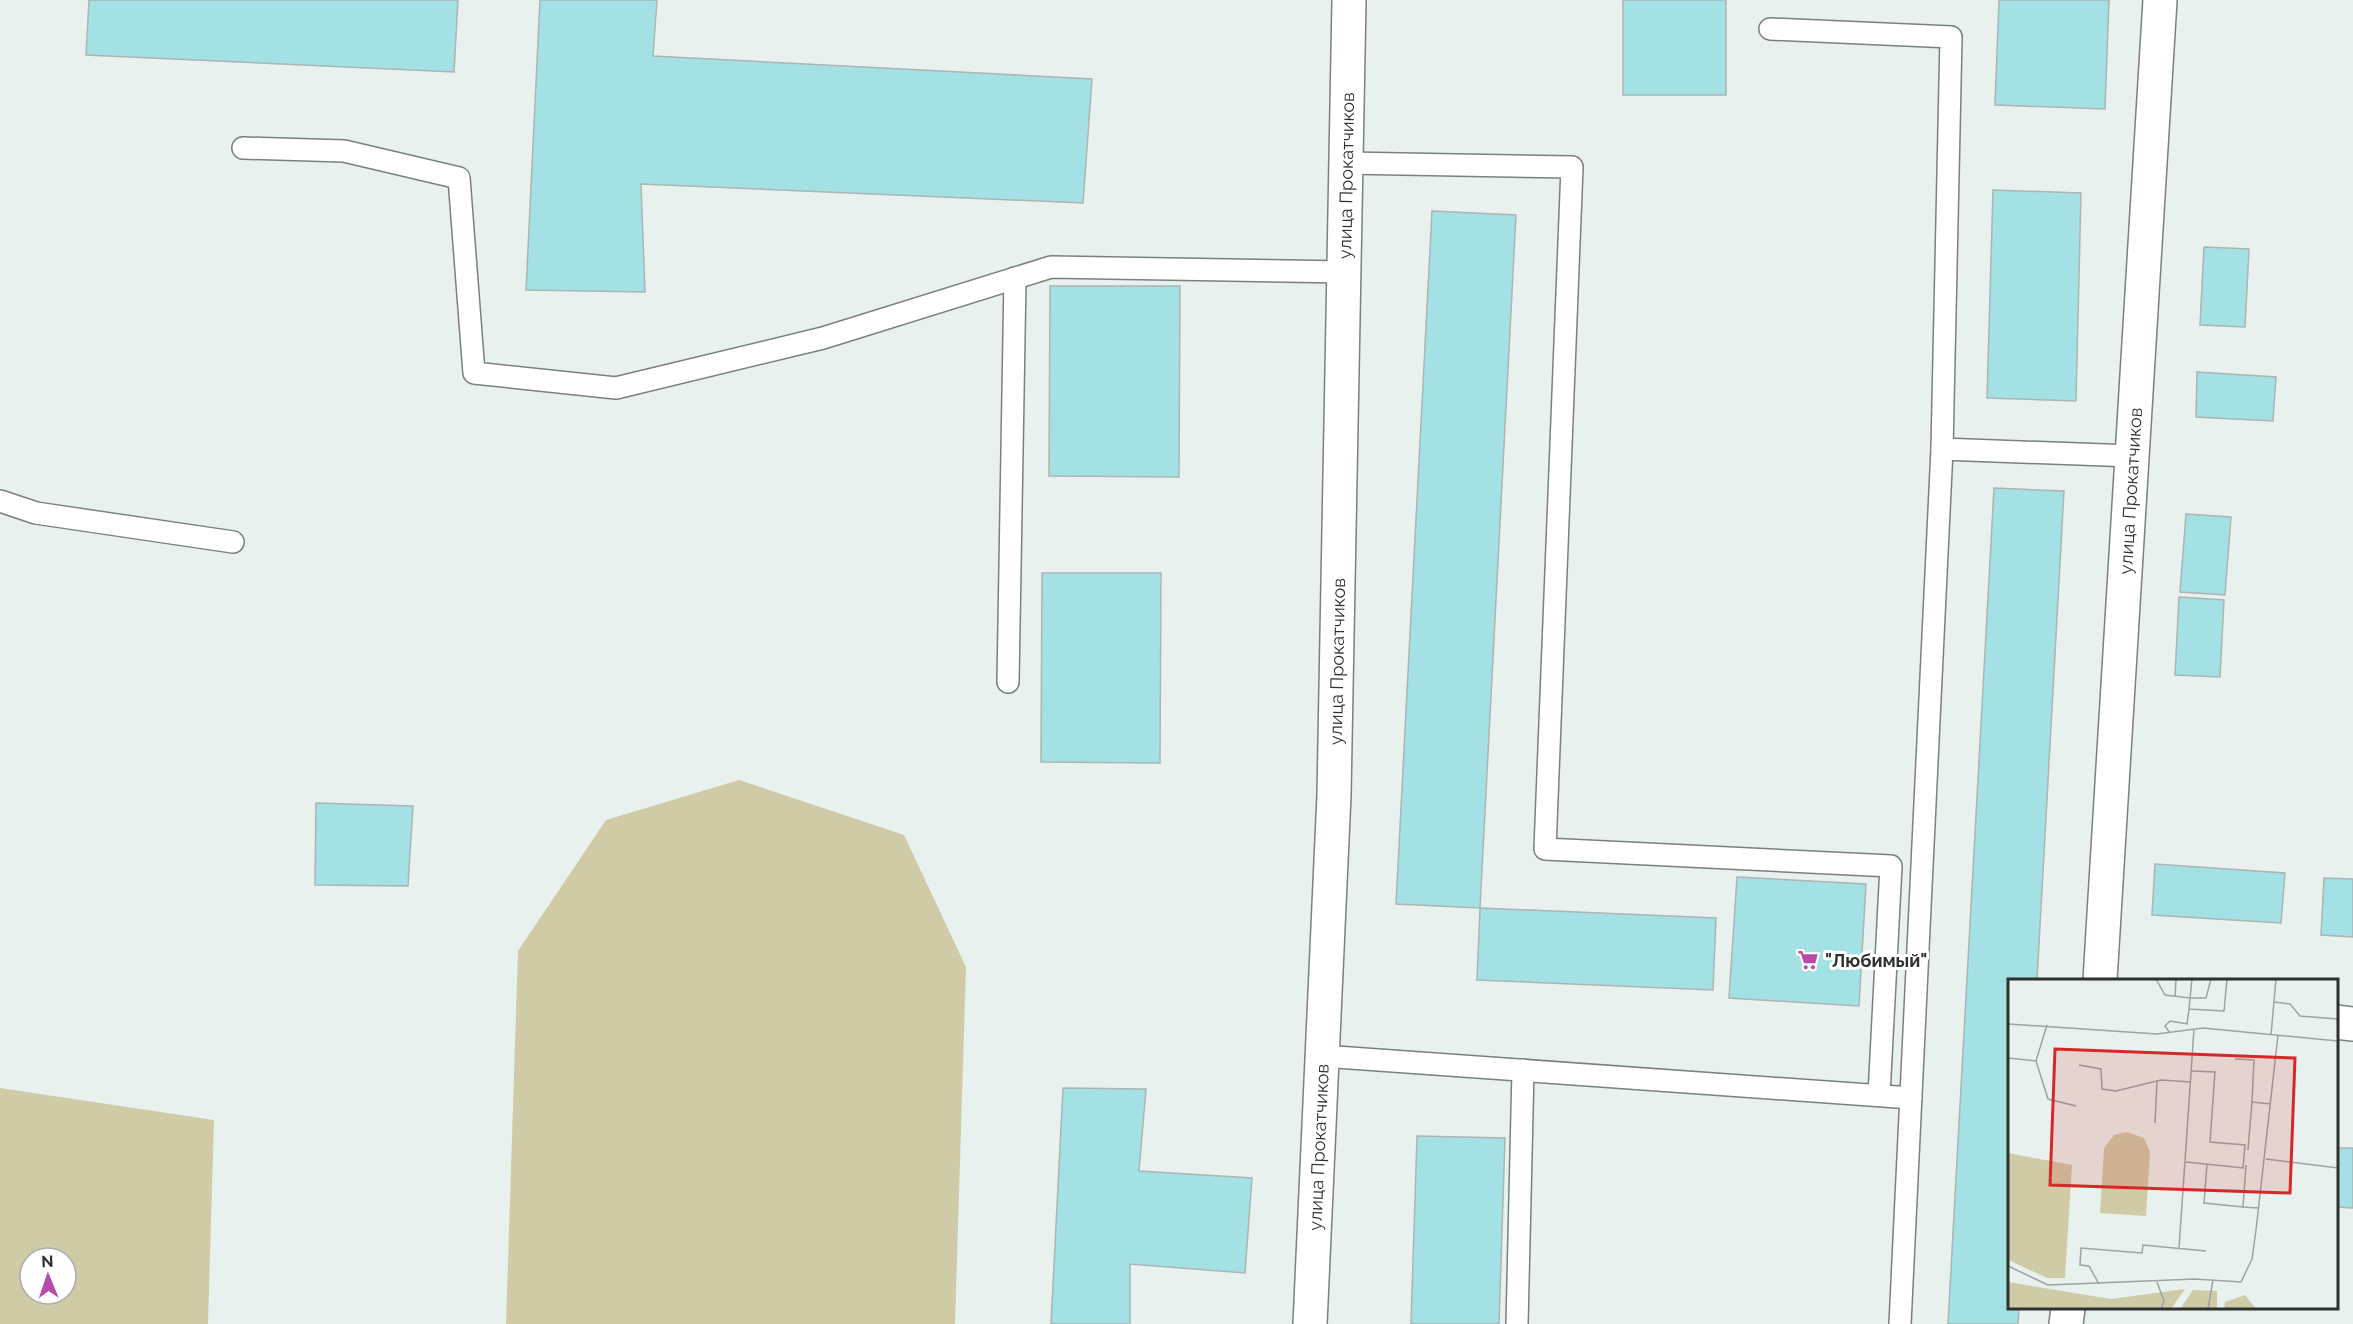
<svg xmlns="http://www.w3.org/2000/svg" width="2353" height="1324" viewBox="0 0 2353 1324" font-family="Raleway,sans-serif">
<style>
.green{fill:#cecba6;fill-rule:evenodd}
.building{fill:#a3e1e5;stroke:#abb5b5;stroke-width:1.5}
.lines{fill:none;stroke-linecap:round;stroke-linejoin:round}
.service-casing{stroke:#79817d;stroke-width:24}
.minor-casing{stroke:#79817d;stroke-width:36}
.service{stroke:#fff;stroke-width:21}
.minor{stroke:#fff;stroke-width:33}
.labels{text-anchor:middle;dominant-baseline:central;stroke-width:6;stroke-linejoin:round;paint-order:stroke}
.street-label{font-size:18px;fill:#2d312f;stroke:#fff}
.poi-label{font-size:18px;font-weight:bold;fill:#2d312f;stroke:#fff;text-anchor:start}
.inset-road{fill:none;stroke:#9da4a1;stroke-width:1.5}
.view{fill:#d62828;fill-opacity:0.15;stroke:#d62828;stroke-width:3}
.inset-edge{fill:none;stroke:#2d312f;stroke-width:3}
</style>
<rect width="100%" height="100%" fill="#e8f1ed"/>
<g class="green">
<path d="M739,780L904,835L966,967L955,1324H506L518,951L606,820Z"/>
<path d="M0,1088L214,1120L208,1324H0ZM30,1258H66V1294H30Z"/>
</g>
<g class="building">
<path d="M89,0H458L454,72L86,55Z"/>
<path d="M540,0H657L653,56L1092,79L1083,203L641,184L645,292L526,290Z"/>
<rect x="1623" y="0" width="103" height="95"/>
<path d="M1999,0H2109L2105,109L1995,105Z"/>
<path d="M1993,190L2081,193L2076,401L1987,398Z"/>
<path d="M1432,211L1516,215L1480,908L1396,904Z"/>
<path d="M2204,247L2249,249L2245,327L2200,325Z"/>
<path d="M1050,286H1180L1179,477L1049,476Z"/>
<path d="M2197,372L2276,377L2273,421L2196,417Z"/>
<path d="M1994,488L2064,491L2037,980H2010V1308H2019L2018,1324H1948Z"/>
<path d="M2186,514L2231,517L2225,595L2180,592Z"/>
<path d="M1042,573H1161L1160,763L1041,762Z"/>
<path d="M2179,597L2224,600L2220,677L2175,675Z"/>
<path d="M316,803L413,806L408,886L315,885Z"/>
<path d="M2155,864L2285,873L2281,923L2152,915Z"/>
<path d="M1737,877L1866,884L1859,1006L1729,998Z"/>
<path d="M2324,878L2353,879V937L2321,935Z"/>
<path d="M1480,908L1716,918L1713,990L1477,980Z"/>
<path d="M1063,1088L1146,1089L1139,1171L1252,1178L1245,1273L1130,1264V1324H1051Z"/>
<path d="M1417,1136L1505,1138L1499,1324H1411Z"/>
<path d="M2336,1148H2353V1208L2336,1207Z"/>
</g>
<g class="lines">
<g class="service-casing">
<g id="service">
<path d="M1770,29L1951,37L1942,449"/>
<path d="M243,148L344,151L459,178L474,373L616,388L823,338L1051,267L1344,272"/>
<path d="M1346,163L1572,167L1545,849L1891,866L1879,1095"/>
<path d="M0,501L36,513L233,542"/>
<path d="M1008,682L1015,278"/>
<path d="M1322,1056L1911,1098"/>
<path d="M1517,1324L1523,1070"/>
<path d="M1900,1324L1942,449L2132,456"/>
</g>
</g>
<g class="minor-casing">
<g id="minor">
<path id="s1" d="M2100,980L2160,0"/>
<path d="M2336,1022L2353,1024"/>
<path id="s2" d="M1310,1324L1334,795L1349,0"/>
<path d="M2066,1324L2068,1308"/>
</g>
</g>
<use href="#service" class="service"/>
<use href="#minor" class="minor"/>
</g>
<defs>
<g id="supermarket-bare" transform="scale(1.62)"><path d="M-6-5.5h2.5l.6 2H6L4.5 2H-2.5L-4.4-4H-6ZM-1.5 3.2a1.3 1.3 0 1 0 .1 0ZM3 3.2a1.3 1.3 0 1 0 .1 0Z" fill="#b84baa" stroke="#fff" stroke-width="2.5" paint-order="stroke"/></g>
</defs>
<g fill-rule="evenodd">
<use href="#supermarket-bare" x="1808" y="960"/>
</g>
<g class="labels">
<g class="street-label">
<text stroke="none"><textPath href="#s2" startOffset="1149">улица Прокатчиков</textPath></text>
<text stroke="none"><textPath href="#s1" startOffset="490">улица Прокатчиков</textPath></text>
<text stroke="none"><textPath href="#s2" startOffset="663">улица Прокатчиков</textPath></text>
<text stroke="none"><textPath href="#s2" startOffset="177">улица Прокатчиков</textPath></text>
</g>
<g class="poi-label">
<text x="1825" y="960">"Любимый"</text>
</g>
</g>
<g transform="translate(2008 979)">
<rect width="330" height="330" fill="#e8f1ed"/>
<path d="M119,153L136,159L142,173L138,237L92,234L96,169L106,156ZM0,174L64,186L57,299H39L0,281ZM0,303L103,320L177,310L163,330H0ZM185,311L209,312V330H172ZM237,316L248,330H216L217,323Z" fill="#cecba6"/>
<path class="inset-road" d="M148,0L157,16L182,19L184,0M167,18L168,0M266,23L282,25L292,37L330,40M181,30L182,19H198L203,0M0,45L149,55L195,49L330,62M179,45L181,30L216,32L219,0M162,54L157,47L162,42L180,45M263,56L268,0M0,79L28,82L39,46M227,80L246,81L244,123M28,82L40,120L68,127M71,86L93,90L94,110L108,112L153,101L183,103M184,92L207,93L202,163L237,166L235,189M147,144L149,102M240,171L244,123L263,125M258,180L330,189M178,183L236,189M199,185L196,224L235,228M238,186L235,228L251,229M171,269L186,50M0,287L40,306L187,300L233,303L244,280L248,251L270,56M149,303L156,322L153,330M91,305L81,287L72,286L73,269L134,274L135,266L198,272M200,330L205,301"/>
<path class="view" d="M47,70L287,79L282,214L42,206Z"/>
<rect width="330" height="330" class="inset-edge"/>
</g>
<g transform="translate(48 1276) rotate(358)"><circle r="28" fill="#ffffff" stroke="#abadac" stroke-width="1.5"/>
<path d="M0-4.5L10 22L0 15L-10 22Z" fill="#b84baa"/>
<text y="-9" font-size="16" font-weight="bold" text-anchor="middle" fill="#2d312f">N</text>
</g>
</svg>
